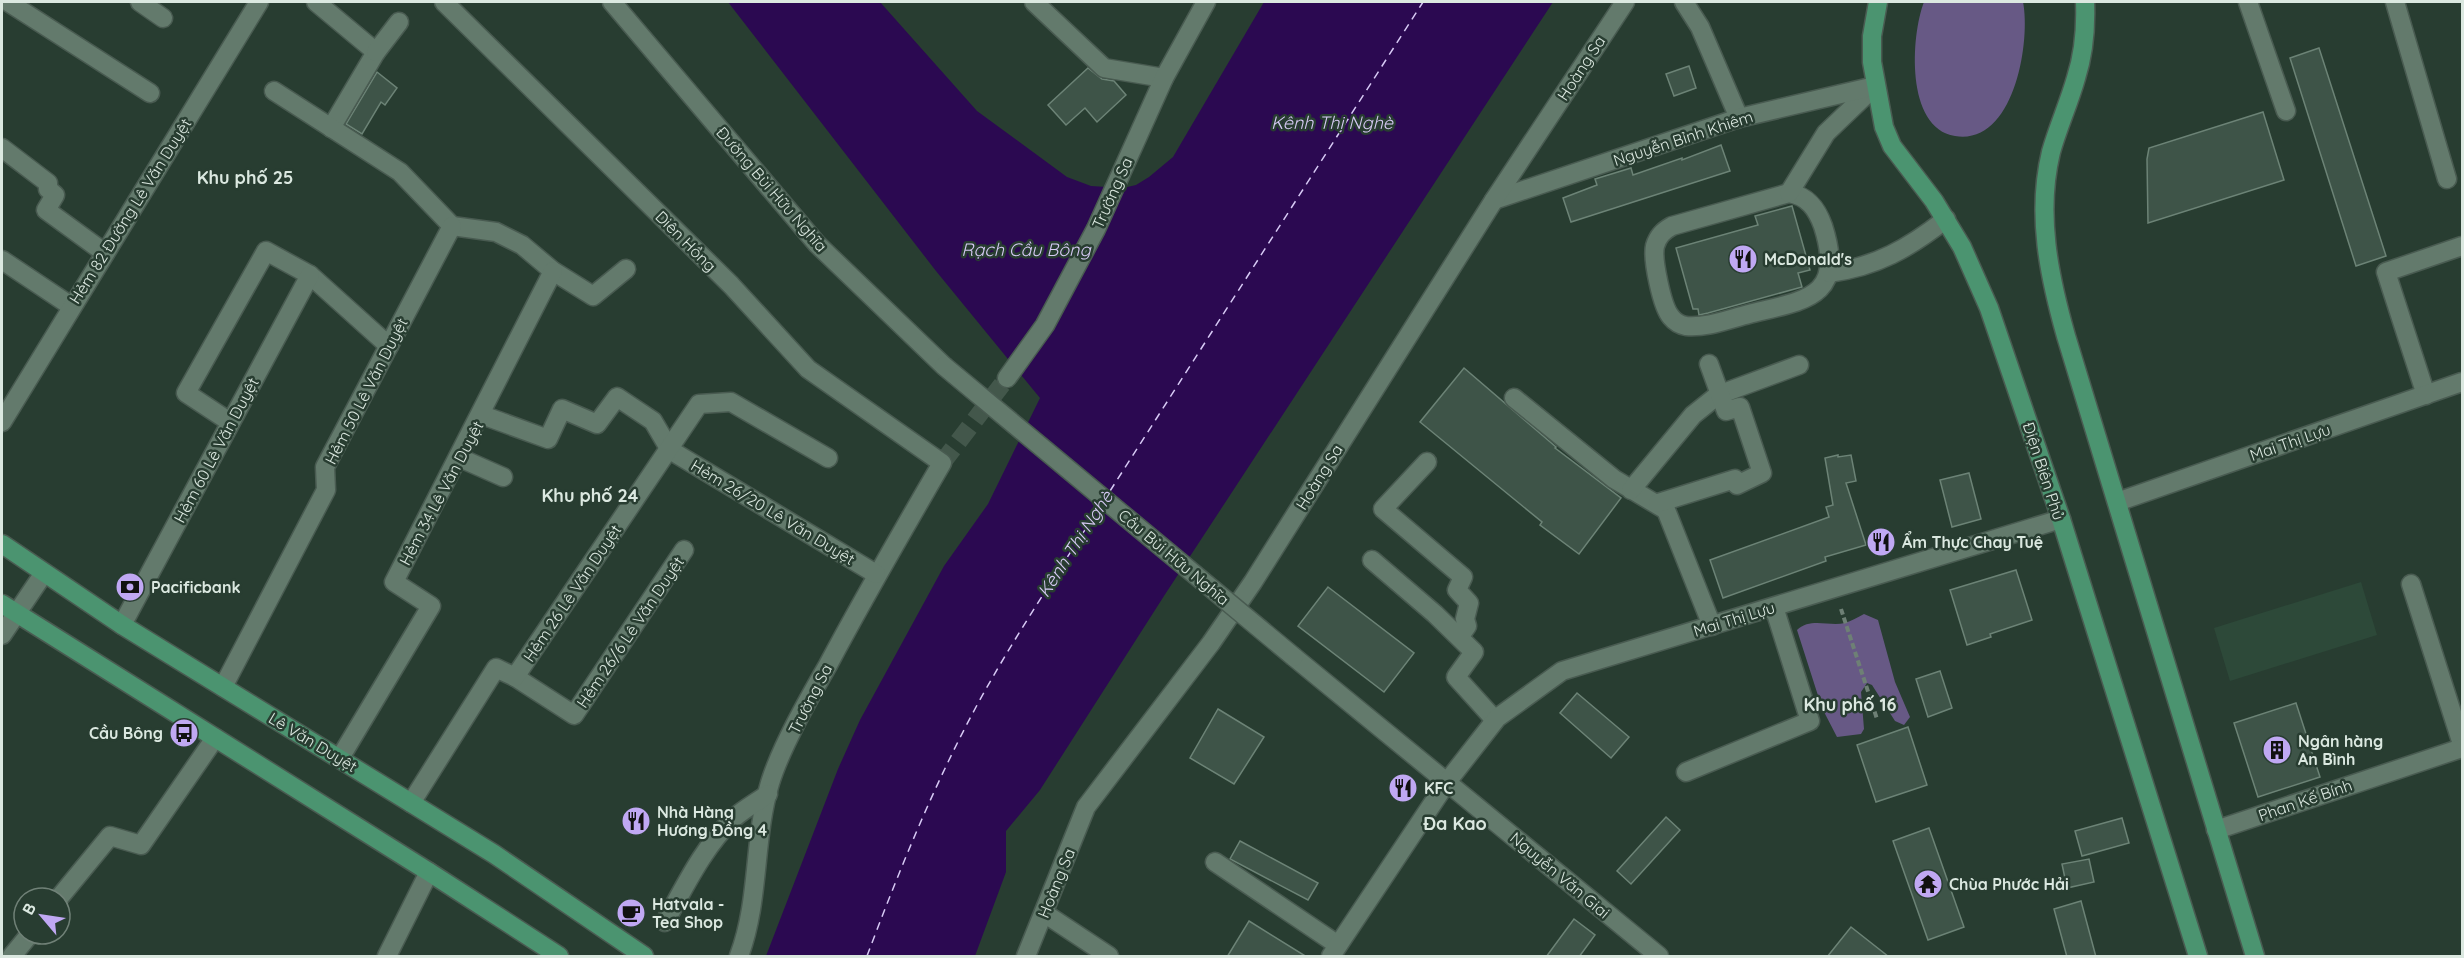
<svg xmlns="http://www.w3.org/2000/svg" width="2464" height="958" viewBox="0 0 2464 958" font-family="Quicksand,sans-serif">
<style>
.built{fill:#2d4939}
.green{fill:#675985}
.water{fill:#2b0951}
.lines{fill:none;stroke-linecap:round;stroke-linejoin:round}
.ferry{stroke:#d7caf5;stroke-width:1.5;stroke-dasharray:8 6;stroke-linecap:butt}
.building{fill:#3e5448;stroke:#6c8376;stroke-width:1.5}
.minor-tunnel{stroke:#43574b;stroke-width:18;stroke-dasharray:18 9;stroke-linecap:butt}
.minor-casing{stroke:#495b51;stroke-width:21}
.major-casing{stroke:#495b51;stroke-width:21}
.path{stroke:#6e8075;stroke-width:4;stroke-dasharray:6 3;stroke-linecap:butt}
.minor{stroke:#637a6c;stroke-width:18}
.major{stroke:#4b9470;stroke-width:18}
.minor-bridge-casing{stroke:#495b51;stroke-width:21;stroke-linecap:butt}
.minor-bridge{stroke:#637a6c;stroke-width:18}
.labels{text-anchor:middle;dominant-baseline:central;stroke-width:5;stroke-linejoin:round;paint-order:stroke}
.street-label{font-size:16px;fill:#dbe8e0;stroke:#283d31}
.poi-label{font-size:16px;font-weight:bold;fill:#dbe8e0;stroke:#283d31;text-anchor:start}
.water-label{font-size:18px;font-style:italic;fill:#d7caf5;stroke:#283d31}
.neighbourhood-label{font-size:18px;font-weight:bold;fill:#dbe8e0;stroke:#283d31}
</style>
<rect width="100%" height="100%" fill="#283d31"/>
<path class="built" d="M2361,582L2377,635L2230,681L2214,628Z"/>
<g class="green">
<path d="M1924,2H2023C2031,42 2014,146 1955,136C1905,128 1911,35 1924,2Z"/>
<path d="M1864,614L1878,620L1895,682L1910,717L1904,725L1895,721L1872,685L1867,683L1861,692L1864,729L1861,734L1837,737L1822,708L1797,630C1811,617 1829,627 1845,623C1851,621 1858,617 1864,614Z"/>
</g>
<path class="water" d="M728,2H880L977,111L1067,177L1091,186L1123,188L1136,185L1149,177L1173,157L1264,2H1553L1164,596L1040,790L1006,831V872L975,956H766L838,769L860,720L944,566L988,504L1040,398L936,271Z"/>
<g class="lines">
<g class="ferry">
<path d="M1110,491L1423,2"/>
<path d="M867,956C899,871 933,787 976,707C1014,637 1058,572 1101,505"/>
</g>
</g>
<g class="building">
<path d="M2319,48L2386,256L2356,266L2290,58Z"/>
<path d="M1689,66L1696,88L1674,96L1666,74Z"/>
<path d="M1088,68L1102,79L1114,81L1126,95L1097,122L1085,108L1066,125L1048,105Z"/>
<path d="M377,72L397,88L385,105L381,102L362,134L346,124Z"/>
<path d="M2263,112L2284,180L2148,223L2147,159L2149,148Z"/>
<path d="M1721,145L1730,171L1571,222L1563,198L1597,185L1595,179L1631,168L1633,175L1682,158V160Z"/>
<path d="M1792,206L1810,270L1798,273L1802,287L1708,313L1699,315L1698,309H1693L1676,248L1758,225L1755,216Z"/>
<path d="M1464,368L1556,447L1555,448L1621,498L1579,554L1540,525L1542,522L1420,422Z"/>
<path d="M1838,455V457L1851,455L1856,481L1846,483L1866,545L1825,557L1826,561L1723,598L1710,560L1829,517L1826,507L1833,505L1825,458Z"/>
<path d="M1969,473L1981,519L1952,527L1940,480Z"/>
<path d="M2016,570L2032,620L1990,634L1991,637L1967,645L1950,590Z"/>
<path d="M1328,587L1414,653L1384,692L1298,626Z"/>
<path d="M1940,671L1952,708L1928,717L1916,679Z"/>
<path d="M1577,693L1629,737L1611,758L1560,713Z"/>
<path d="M2296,703L2320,777L2258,797L2234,723Z"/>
<path d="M1218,709L1264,737L1234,784L1190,758Z"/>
<path d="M1908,727L1927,785L1876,802L1857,745Z"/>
<path d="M1666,817L1680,830L1631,884L1617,871Z"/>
<path d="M2122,818L2129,843L2082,856L2075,831Z"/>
<path d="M1929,828L1964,927L1928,940L1893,841Z"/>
<path d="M1240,841L1318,883L1308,900L1230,859Z"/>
<path d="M2089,859L2094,882L2067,888L2062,864Z"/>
<path d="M2081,901L2096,957H2067L2054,909Z"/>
<path d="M1574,919L1595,935L1579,957H1546Z"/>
<path d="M1249,921L1307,957H1227Z"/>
<path d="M1851,927L1889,957H1827Z"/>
</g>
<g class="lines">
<path class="minor-tunnel" d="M942,463L1007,378"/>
<g class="minor-casing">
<g id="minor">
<path d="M8,2L150,93"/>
<path d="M140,2L163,18"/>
<path d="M316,2L376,52L331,128"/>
<path d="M444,2L731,285L808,369L942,463C903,530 864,597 828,665C809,698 781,747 770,783C753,840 760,900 739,956"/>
<path d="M612,2L817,244L944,366"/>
<path d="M1034,2L1104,68L1164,78"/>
<path d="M1684,2L1700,27L1739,118"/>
<path d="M2248,2L2286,111"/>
<path d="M2395,2L2447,179"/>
<path d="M376,52L399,22"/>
<path d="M274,91L400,172L452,226"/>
<path d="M2,148L48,183V189L55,195L46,210L105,253"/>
<path d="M1789,193C1808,196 1817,209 1823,226C1846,298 1806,300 1749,314C1729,319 1707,328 1686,326C1680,325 1675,322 1671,317C1662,307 1652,259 1655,246C1658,236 1663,231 1672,226Z"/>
<path d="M1789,193L1826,133L1874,87"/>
<path d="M1494,200L1739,118L1875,86"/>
<path d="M452,226L496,232L522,245L553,271L593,296L626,269"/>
<path d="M2,260L71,306"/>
<path d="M1829,273C1876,267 1909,248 1946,219"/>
<path d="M1007,378L1045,325L1096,229L1164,78L1206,2"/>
<path d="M2426,395L2386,272L2462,246"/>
<path d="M1514,398L1614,479L1666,510L1712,626"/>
<path d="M482,415L548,439L562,409L597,424L617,397L653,421L670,450"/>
<path d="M2,422L259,2"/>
<path d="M230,422L186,393L266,251L310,275L389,346"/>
<path d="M670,450L876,574"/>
<path d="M460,458L503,477"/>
<path d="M1427,462L1383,509L1463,577L1457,590L1469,603L1465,619L1467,626L1460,636"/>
<path d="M1631,490L1693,415L1718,395L1799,365"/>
<path d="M2117,502L2462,382"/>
<path d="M1658,503L1735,479L1737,485L1762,473L1740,407L1726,411L1709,364"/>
<path d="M1372,560L1435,614L1474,652L1456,677L1495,720"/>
<path d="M2411,584L2462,744"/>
<path d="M122,625L310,275"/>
<path d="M2,635L44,573"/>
<path d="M1294,657L1659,956"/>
<path d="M515,677L574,715L684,550"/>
<path d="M223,687L326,490L325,467L452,226"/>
<path d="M340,758L431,606L394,582L553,271"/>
<path d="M1686,772L1810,721L1774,607"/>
<path d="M411,803L496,668L515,677L699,404L731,402L828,458"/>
<path d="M2216,830L2462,748"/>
<path d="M1215,862L1338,945"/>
<path d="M59,898L110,836L141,845L215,738"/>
<path d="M1044,913L1109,956"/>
<path d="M665,922C685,886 704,846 734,818C744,809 757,802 768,794"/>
<path d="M12,956L30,934"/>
<path d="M387,956L429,872"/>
<path d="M1026,956L1086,807L1211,643L1253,582L1494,200L1625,2"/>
<path d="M1331,956L1447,782L1497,718L1562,671L2061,519"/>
</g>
</g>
<g class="major-casing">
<g id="major">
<path d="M1878,2L1872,36V62L1884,127L1892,146L1934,201L1962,247L1989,308L2061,519L2198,956"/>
<path d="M2085,2C2086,27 2084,53 2076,78C2069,103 2058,127 2051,152C2036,214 2049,276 2066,336L2255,956"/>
<path d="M2,544L122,625L494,854L644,956"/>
<path d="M2,604L429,872L559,956"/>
</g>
</g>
<path class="path" d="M1841,609L1877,719"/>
<use href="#minor" class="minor"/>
<use href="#major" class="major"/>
<g class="minor-bridge-casing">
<path id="minor-bridge" d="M944,366L1294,657"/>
</g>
<use href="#minor-bridge" class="minor-bridge"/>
</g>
<defs>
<g id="restaurant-disc" transform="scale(1.5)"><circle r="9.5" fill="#c0a8f3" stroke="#283d31"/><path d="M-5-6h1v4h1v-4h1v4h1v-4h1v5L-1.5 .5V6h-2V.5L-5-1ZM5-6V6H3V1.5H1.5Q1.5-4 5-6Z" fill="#111"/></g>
<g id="bank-disc" transform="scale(1.5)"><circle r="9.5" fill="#c0a8f3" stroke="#283d31"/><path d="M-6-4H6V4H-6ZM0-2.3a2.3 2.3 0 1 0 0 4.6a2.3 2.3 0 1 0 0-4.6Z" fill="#111"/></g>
<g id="bus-disc" transform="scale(1.5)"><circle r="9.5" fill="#c0a8f3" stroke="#283d31"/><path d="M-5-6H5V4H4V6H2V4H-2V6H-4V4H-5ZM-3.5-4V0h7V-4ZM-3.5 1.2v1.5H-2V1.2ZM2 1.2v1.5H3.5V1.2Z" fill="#111"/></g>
<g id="building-disc" transform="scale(1.5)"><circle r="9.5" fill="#c0a8f3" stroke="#283d31"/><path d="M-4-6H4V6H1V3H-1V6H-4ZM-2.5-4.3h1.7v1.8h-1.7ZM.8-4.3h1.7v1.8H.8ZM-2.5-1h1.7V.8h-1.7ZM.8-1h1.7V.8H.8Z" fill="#111"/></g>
<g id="temple-disc" transform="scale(1.5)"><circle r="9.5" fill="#c0a8f3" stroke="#283d31"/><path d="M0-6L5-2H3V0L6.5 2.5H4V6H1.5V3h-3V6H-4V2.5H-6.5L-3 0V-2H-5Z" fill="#111"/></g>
<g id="cafe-disc" transform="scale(1.5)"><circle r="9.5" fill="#c0a8f3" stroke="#283d31"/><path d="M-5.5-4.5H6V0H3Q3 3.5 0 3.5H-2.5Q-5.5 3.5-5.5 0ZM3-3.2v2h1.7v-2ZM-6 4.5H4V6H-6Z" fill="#111"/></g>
</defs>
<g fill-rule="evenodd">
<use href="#restaurant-disc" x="1743" y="259"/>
<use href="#restaurant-disc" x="1881" y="542"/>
<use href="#bank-disc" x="130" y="587"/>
<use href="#bus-disc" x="184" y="733"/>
<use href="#building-disc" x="2277" y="750"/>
<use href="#restaurant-disc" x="1403" y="788"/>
<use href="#restaurant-disc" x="636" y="821"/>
<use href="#temple-disc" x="1928" y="884"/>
<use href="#cafe-disc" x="631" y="913"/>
</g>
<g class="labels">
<g class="street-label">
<text transform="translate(1581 68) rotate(-57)">Hoàng Sa</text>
<text transform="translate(1683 138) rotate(-18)">Nguyễn Bỉnh Khiêm</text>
<text transform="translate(772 189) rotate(49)">Đường Bùi Hữu Nghĩa</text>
<text transform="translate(1112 193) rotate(-66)">Trường Sa</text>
<text transform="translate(130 211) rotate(-58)">Hẻm 82 Đường Lê Văn Duyệt</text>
<text transform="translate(686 241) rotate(45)">Diên Hồng</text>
<text transform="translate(366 391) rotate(-63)">Hẻm 50 Lê Văn Duyệt</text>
<text transform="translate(2290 442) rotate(-19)">Mai Thị Lựu</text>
<text transform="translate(216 450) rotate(-62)">Hẻm 60 Lê Văn Duyệt</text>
<text transform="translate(2044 471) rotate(72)">Ðiện Biên Phủ</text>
<text transform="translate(1319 477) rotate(-58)">Hoàng Sa</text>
<text transform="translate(441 493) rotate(-62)">Hẻm 34 Lê Văn Duyệt</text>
<text transform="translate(773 512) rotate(31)">Hẻm 26/20 Lê Văn Duyệt</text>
<text transform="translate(1174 557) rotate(40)">Cầu Bùi Hữu Nghĩa</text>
<text transform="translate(572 593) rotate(-56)">Hẻm 26 Lê Văn Duyệt</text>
<text transform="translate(1734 619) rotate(-17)">Mai Thị Lựu</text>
<text transform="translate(630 632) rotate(-56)">Hẻm 26/6 Lê Văn Duyệt</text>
<text transform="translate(810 699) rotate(-63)">Trường Sa</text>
<text transform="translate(313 742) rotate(31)">Lê Văn Duyệt</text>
<text transform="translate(2305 800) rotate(-19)">Phan Kế Bính</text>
<text transform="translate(1560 875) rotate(40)">Nguyễn Văn Giai</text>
<text transform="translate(1056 883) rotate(-68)">Hoàng Sa</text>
</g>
<g class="poi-label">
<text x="1764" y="259">McDonald's</text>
<text x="1902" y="542">Ẩm Thực Chay Tuệ</text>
<text x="151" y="587">Pacificbank</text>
<text x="163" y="733" text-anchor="end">Cầu Bông</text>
<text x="2298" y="741">Ngân hàng<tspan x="2298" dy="18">An Bình</tspan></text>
<text x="1424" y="788">KFC</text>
<text x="657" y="812">Nhà Hàng<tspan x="657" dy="18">Hương Đồng 4</tspan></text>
<text x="1949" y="884">Chùa Phước Hải</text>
<text x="652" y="904">Hatvala -<tspan x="652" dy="18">Tea Shop</tspan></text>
</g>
<g class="water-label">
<text x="1332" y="122">Kênh Thị Nghè</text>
<text x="1026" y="249">Rạch Cầu Bông</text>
<text transform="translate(1075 544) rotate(-57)">Kênh Thị Nghè</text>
</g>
<g class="neighbourhood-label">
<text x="245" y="177">Khu phố 25</text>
<text x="590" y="495">Khu phố 24</text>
<text x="1850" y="704">Khu phố 16</text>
<text x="1455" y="823">Đa Kao</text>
</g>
</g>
<rect width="2464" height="958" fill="none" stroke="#dbe8e0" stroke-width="6"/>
<g transform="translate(42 916) rotate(299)"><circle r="28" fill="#283d31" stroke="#708177" stroke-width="1.5"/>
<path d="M0-4.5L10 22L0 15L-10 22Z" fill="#c0a8f3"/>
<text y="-9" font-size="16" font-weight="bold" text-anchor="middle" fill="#dbe8e0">B</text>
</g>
</svg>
